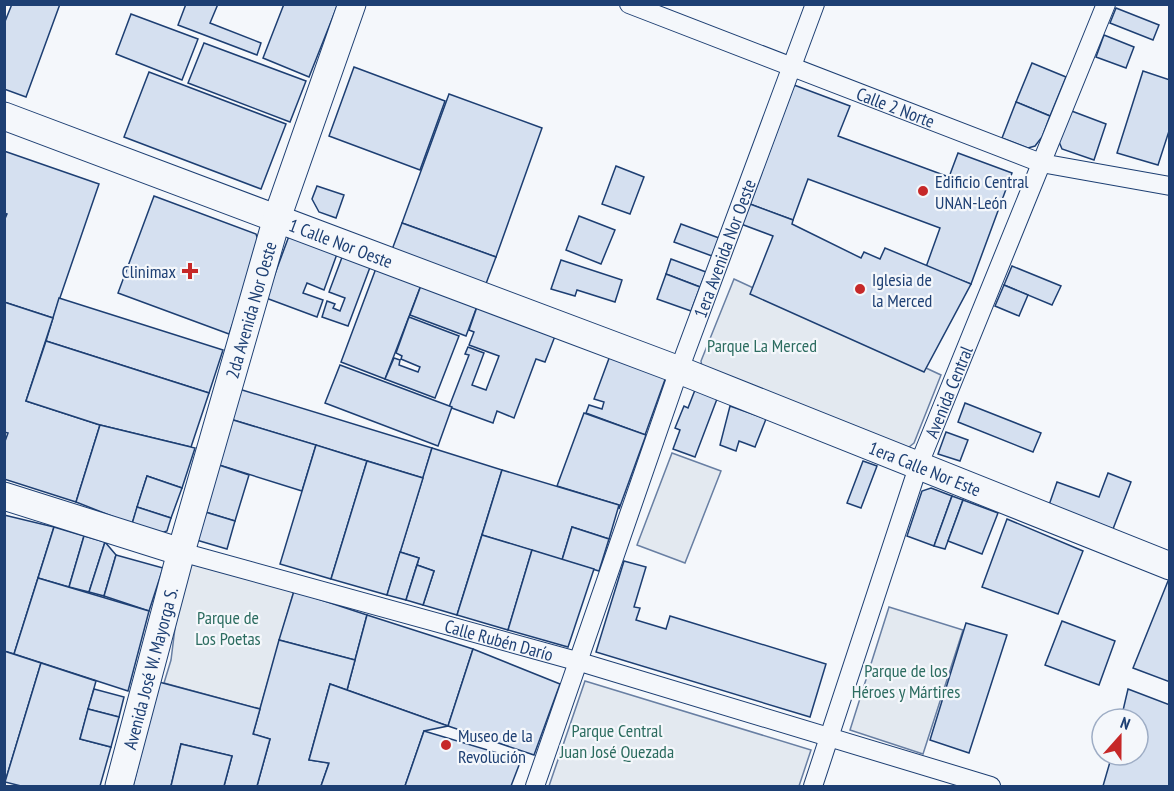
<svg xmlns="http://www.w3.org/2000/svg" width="1174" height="791" viewBox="0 0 1174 791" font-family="'PT Sans Narrow',sans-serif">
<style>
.green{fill:#e3e9f0;stroke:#687fa3;stroke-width:1.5}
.building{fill:#d5e0f0;stroke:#1d3f73;stroke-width:1.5}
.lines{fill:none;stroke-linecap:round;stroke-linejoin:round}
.street-casing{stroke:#1d3f73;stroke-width:20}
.secondary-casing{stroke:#1d3f73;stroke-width:29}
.street{stroke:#f4f7fb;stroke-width:18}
.secondary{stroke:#f4f7fb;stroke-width:27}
.poi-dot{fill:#c62828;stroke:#f4f7fb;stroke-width:2}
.labels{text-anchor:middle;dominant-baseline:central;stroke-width:4.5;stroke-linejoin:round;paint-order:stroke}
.street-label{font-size:18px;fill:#1d3f73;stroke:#f4f7fb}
.poi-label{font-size:18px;fill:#1d3f73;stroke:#f4f7fb;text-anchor:start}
.park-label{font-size:18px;fill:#2c6c60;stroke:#f4f7fb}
</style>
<rect width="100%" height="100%" fill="#f4f7fb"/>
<g class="green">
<path d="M734,279L941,375L914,443L909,447H902L703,373L701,361Z"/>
<path d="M672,453L721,471L685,563L637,545Z"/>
<path d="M198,556L294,591L260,709L164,683L171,660L183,564Z"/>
<path d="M889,607L963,630L923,754L850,730Z"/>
<path d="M585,681L811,750L799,786H549Z"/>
</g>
<g class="building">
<path d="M12,4H60L26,97L4,89V24Z"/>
<path d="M186,4H218L210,23L261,43L257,55L178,25Z"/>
<path d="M284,4H338L309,77L263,58Z"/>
<path d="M1116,8L1159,25L1153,40L1110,23Z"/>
<path d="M131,14L198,39L182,80L116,54Z"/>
<path d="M1104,35L1134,47L1126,68L1096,57Z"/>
<path d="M204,43L306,81L290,122L188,83Z"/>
<path d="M1032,63L1066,77L1050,116L1016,102Z"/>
<path d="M354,67L445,101L420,170L329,136Z"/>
<path d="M1143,71L1170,80V128L1158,165L1117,153Z"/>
<path d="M149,72L286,124L261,189L124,137Z"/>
<path d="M794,85L850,106L838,136L949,177L958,153L1012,173L971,284L926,267L940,228L808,179L793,220L750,204Z"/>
<path d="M449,94L542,128L496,257L402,223Z"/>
<path d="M1016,102L1050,116L1042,137L1035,146L1028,148L1002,138Z"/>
<path d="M1069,110L1106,124L1094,160L1062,149L1057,137Z"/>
<path d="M4,151L99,184L53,318L4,302V221L7,214L4,213Z"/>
<path d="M616,166L644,177L630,214L602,204Z"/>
<path d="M317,186L344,195L336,218L319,212L312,199Z"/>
<path d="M154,196L256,234L261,249L229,334L118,293Z"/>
<path d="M750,204L793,220L792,224L861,258L864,252L880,259L885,248L971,284L924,372L750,294L773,236L741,224Z"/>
<path d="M579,216L615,230L601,264L566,250Z"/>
<path d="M402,223L496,257L484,289L390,255Z"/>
<path d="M681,224L719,238L712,256L674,242Z"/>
<path d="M289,236L337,254L324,290L307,283L303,293L323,300L317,317L266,298Z"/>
<path d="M344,252L372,262L348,326L322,317L327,301L335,304L333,308L340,311L345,298L329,292Z"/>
<path d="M671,259L706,272L700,287L666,274Z"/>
<path d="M561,260L622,280L615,302L577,290L575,296L551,289Z"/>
<path d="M378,263L423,280L385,379L341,362Z"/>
<path d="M1012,266L1061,286L1052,305L1004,285Z"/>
<path d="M666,274L700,287L691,311L657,299Z"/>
<path d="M423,280L479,301L466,336L410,315Z"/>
<path d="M1004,285L1028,295L1019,316L995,306Z"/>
<path d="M59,298L223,350L209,393L46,341Z"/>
<path d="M479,301L557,331L545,362L536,359L514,418L497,411L493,423L449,407L469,355L465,354L468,347L484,353L472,385L486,390L499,356L469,345L474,332L469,330Z"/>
<path d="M4,302L53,318L26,401L100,425L76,502L4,479V444L8,433L4,432Z"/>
<path d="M409,317L459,336L435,398L385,379L394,358L400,360L399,365L418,372L420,367L401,359L402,356L396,353Z"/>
<path d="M46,341L209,393L191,447L100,425L26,401Z"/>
<path d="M611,353L667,374L645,435L586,413L589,405L602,409L604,402L594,399Z"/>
<path d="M340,365L452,407L438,446L325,403Z"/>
<path d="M239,389L432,448L423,478L230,419Z"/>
<path d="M695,390L717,399L695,457L673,449L680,430L675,428L684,406L688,408Z"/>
<path d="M965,403L1041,433L1033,452L958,422Z"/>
<path d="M730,406L766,419L755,447L739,441L736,451L720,445Z"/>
<path d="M584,413L646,435L619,509V505L557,486Z"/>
<path d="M230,419L316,445L302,491L216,464Z"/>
<path d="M100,425L195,448L182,488L147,476L132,524L76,502Z"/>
<path d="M946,432L968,440L960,461L938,454Z"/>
<path d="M316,445L367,461L331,579L280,564Z"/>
<path d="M432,448L502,470L457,615L423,605L434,571L417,565L419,558L400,552Z"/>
<path d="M367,461L423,478L387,595L331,579Z"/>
<path d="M863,461L877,466L861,508L847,503Z"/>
<path d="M216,464L249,475L235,521L202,511Z"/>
<path d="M502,470L619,505L609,539L572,527L562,560L482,535Z"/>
<path d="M1108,473L1131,482L1113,529L1049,505L1057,482L1099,497Z"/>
<path d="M147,476L182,488L171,518L137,507Z"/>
<path d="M931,488L952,496L934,546L907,536L922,491Z"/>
<path d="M952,496L963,500L945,549L934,546Z"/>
<path d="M963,500L998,513L982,554L948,541Z"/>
<path d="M137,507L171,518L167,531L158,534L132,524Z"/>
<path d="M202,511L235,521L227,549L193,539Z"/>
<path d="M4,515L54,527L14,654L4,651Z"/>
<path d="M1007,519L1083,551L1058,614L982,587Z"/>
<path d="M54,527L84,536L69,587L38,578Z"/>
<path d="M572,527L609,539L599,571L562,560Z"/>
<path d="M482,535L532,550L508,630L457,615Z"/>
<path d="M84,536L105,542L89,592L69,587Z"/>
<path d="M105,542L116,555L104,596L89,592Z"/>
<path d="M532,550L594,569L568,647L508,630Z"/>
<path d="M400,552L419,558L406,600L387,595Z"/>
<path d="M116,555L163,568L149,611L104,596Z"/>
<path d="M624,561L646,567L634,607L640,608L636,620L666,629L670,616L826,664L810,717L596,652Z"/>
<path d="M417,565L434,571L423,605L406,600Z"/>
<path d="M38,578L149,611L128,691L14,654Z"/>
<path d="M1168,581L1170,582V682L1133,668Z"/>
<path d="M294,591L367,615L355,660L279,640Z"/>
<path d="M367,615L473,649L448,726L347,690Z"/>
<path d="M1062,621L1115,641L1099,685L1045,665Z"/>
<path d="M966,623L1007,635L969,753L930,740Z"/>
<path d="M279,640L355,660L347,690L330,684L309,760L329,763L321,786H257L270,739L253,734Z"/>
<path d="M473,649L560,684L534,755L448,726Z"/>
<path d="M4,651L41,663L5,782H4Z"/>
<path d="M41,663L96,681L80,739L111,747L100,786H21L5,782Z"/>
<path d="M159,682L260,709L253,734L270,739L257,786H224L232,756L181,744L171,786H133Z"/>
<path d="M330,684L448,726L424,731L405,786H321L329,763L309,760Z"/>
<path d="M94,689L124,697L119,717L88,709Z"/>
<path d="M1128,689L1170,705V786H1103L1112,755H1138V719H1121Z"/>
<path d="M88,709L119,717L111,747L80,739Z"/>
<path d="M424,731L521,760L511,786H405Z"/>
<path d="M181,744L232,756L224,786H171Z"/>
</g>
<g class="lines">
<g class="street-casing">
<g id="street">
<path id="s1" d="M629,4L1041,163L1170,186"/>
<path id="s2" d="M181,552L580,662L991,786"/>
<path id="s3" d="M535,786L679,370L815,4"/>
<path id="s4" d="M813,786L919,464L1106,4"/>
</g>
</g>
<g class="secondary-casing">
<g id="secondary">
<path id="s5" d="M4,116L679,370L1170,566"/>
<path d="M4,496L181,552"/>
<path id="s6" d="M119,786L181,552L277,218L352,4"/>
</g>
</g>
<use href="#street" class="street"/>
<use href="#secondary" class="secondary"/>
</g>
<g class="poi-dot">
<circle cx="923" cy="191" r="6"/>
<path d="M187 262h6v6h6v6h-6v6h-6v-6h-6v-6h6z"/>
<circle cx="860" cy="289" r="6"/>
<circle cx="446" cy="745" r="6"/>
</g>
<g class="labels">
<g class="street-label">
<text stroke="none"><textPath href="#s1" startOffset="286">Calle 2 Norte</textPath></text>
<text stroke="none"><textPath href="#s5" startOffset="360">1 Calle Nor Oeste</textPath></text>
<text stroke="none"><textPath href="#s3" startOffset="570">1era Avenida Nor Oeste</textPath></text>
<text stroke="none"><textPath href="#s6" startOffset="494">2da Avenida Nor Oeste</textPath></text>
<text stroke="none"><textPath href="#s4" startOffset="417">Avenida Central</textPath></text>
<text stroke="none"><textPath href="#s5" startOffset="986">1era Calle Nor Este</textPath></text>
<text stroke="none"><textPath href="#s2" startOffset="330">Calle Rubén Darío</textPath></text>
<text stroke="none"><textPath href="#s6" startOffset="122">Avenida José W. Mayorga S.</textPath></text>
</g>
<g class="poi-label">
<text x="935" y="181">Edificio Central<tspan x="935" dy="21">UNAN-León</tspan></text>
<text x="176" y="271" text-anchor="end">Clinimax</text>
<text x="872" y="279">Iglesia de<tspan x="872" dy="21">la Merced</tspan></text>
<text x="458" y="735">Museo de la<tspan x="458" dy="21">Revolución</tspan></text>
</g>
<g class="park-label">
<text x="762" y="345">Parque La Merced</text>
<text x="228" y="617">Parque de<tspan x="228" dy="21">Los Poetas</tspan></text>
<text x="906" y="670">Parque de los<tspan x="906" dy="21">Héroes y Mártires</tspan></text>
<text x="617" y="730">Parque Central<tspan x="617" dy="21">Juan José Quezada</tspan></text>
</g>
</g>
<rect width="1174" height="791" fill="none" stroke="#1d3f73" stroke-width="12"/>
<g transform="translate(1120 737) rotate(21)"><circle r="28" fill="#f4f7fb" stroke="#9eadc5" stroke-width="1.5"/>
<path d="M0-4.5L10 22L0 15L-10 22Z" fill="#c62828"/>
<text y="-9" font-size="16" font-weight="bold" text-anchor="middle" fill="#1d3f73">N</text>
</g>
</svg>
